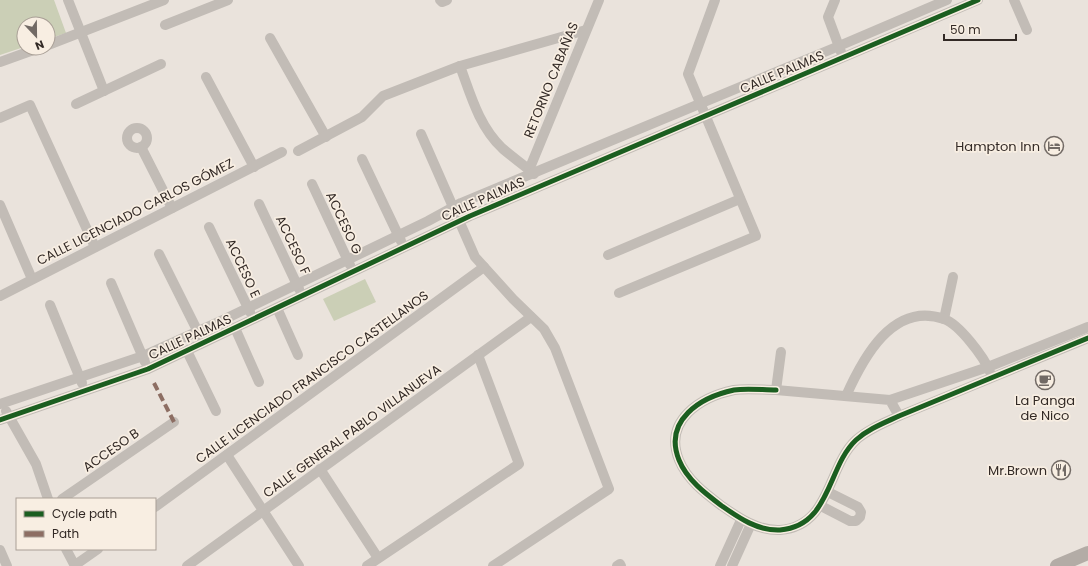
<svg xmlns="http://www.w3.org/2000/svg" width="1088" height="566" viewBox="0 0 1088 566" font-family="Poppins,sans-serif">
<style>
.green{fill:#cbcfb6}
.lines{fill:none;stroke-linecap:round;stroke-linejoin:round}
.street{stroke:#c2bcb6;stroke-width:10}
.secondary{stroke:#b3aca6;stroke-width:14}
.quiet{stroke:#8d6e63;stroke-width:4;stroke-dasharray:8 4;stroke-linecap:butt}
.cycleway-casing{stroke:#f8eee2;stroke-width:8}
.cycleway{stroke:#1b5e20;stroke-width:5}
.labels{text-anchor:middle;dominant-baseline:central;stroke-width:3.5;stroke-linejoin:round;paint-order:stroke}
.street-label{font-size:13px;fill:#322925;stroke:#f8eee2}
.poi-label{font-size:13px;fill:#322925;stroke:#f8eee2;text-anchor:end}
</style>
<rect width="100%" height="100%" fill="#eae3dc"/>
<g class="green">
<path d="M0,0H54L66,33L48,39V24H24V47L0,55Z"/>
<path d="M365,279L376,302L334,321L323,299Z"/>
</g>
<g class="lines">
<g class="street">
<path d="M68,0L104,91"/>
<path d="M440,0L442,2L447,0"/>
<path d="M835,0L828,17L841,52"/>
<path d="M1014,0L1027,30"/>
<path d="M165,25L228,0"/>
<path d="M270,38L326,137"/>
<path d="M48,45L164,0"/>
<path d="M0,62L39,48"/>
<path d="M460,66C471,96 479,126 502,148C512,157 524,165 534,174"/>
<path d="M206,77L254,167"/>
<path d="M76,104L161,64"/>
<path d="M0,118L30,105L95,247"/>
<circle cx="137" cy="138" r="10"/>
<path d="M421,134L475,257L513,299L544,329L555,348L609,489L493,566"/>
<path d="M141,147L172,208"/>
<path d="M298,151L362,117L383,96L460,66L586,30"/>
<path d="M362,159L401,241"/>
<path d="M529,170L599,0"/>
<path d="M312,184L350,265"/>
<path d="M259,204L299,289"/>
<path d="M0,205L32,279"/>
<path d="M209,227L250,312"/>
<path d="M159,254L201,338"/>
<path d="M608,255L740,199"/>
<path d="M953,277L944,319C959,324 984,357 990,372"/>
<path d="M111,283L145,362"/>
<path d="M619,293L756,236L688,74L715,0"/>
<path d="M0,296L282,152"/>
<path d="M50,305L82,383"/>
<path d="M277,308L298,355"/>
<path d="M235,328L259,382"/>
<path d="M187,351L216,411"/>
<path d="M781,352L776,390L890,400L899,416"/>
<path d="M776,390C763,390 747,388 734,390C701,397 663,420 679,460C687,480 706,494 722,506C739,518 758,531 780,530C831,526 827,467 856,440C868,429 884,423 899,416L1088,338"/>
<path d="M846,396C863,358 893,301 944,319"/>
<path d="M890,400L988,367L1088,327"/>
<path d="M0,404L143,356L225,319L428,221L461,203L839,46L947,0"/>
<path d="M6,411L36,464L48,499"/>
<path d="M0,420L148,369L470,216L978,0"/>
<path d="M227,455L299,566"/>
<path d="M320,469L378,558"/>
<path d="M62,499L174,422"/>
<path d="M821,506L850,521H856L860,517L861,512L858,507L828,492"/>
<path d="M155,507L484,267"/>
<path d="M66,549L75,566"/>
<path d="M0,550L7,566"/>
<path d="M75,565L98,549"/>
<path d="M187,566L531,317"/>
<path d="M367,566L519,464L478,355"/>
<path d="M617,566L620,564L621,566"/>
<path d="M720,566L741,520"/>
<path d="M732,566L751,524"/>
</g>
<path class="secondary" d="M1057,566L1088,553"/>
<path class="quiet" d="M154,383L174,422"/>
<g class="cycleway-casing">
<g id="cycleway">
<path d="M776,390C763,390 747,388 734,390C701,397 663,420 679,460C687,480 706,494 722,506C739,518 758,531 780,530C831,526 827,467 856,440C868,429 884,423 899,416L1088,338"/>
<path d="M0,420L148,369L470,216L978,0"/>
</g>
</g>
<use href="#cycleway" class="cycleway"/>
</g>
<defs>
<g id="hotel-ring" transform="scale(1)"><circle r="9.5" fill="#f8eee2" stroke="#726a65" stroke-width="1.5"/><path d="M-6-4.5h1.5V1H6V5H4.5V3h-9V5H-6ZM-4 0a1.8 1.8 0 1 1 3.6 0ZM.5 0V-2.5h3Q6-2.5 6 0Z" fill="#726a65"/></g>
<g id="cafe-ring" transform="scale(1)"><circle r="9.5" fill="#f8eee2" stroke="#726a65" stroke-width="1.5"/><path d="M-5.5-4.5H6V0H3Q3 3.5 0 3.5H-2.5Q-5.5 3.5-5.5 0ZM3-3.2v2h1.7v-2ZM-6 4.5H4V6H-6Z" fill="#726a65"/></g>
<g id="restaurant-ring" transform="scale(1)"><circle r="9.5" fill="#f8eee2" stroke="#726a65" stroke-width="1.5"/><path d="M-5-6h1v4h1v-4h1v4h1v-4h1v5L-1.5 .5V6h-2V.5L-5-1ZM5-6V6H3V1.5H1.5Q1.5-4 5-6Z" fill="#726a65"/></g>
</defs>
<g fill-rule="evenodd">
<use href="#hotel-ring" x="1054" y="146"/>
<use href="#cafe-ring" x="1045" y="380"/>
<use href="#restaurant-ring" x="1061" y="470"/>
</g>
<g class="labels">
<g class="street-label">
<text transform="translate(782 72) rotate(-23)">CALLE PALMAS</text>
<text transform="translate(551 80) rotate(-68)">RETORNO CABAÑAS</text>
<text transform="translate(483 199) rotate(-24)">CALLE PALMAS</text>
<text transform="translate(135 212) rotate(-27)">CALLE LICENCIADO CARLOS GÓMEZ</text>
<text transform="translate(344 223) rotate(65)">ACCESO G</text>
<text transform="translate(293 245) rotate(65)">ACCESO F</text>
<text transform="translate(243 268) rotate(65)">ACCESO E</text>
<text transform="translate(190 337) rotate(-25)">CALLE PALMAS</text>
<text transform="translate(312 377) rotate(-36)">CALLE LICENCIADO FRANCISCO CASTELLANOS</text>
<text transform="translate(352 431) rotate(-36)">CALLE GENERAL PABLO VILLANUEVA</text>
<text transform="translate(111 450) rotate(-35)">ACCESO B</text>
</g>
<g class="poi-label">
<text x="1040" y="146">Hampton Inn</text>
<text x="1045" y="400" text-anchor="middle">La Panga<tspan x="1045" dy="15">de Nico</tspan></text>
<text x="1047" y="470">Mr.Brown</text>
</g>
</g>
<rect x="16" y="498" width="140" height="52" fill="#f8eee2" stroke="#a99f96"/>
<rect x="24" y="511" width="20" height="6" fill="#1b5e20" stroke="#a99f96"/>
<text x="52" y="518" font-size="12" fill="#322925">Cycle path</text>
<rect x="24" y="531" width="20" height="6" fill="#8d6e63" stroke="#a99f96"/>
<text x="52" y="538" font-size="12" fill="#322925">Path</text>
<g transform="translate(36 36) rotate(158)"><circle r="19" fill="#f8eee2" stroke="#a99f96"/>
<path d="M0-3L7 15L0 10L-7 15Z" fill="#726a65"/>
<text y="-6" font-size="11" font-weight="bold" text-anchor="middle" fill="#322925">N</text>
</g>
<path d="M944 34v6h72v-6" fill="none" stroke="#322925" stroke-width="2"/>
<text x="950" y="34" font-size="12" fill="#322925" stroke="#f8eee2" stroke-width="3" paint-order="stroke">50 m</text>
</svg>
